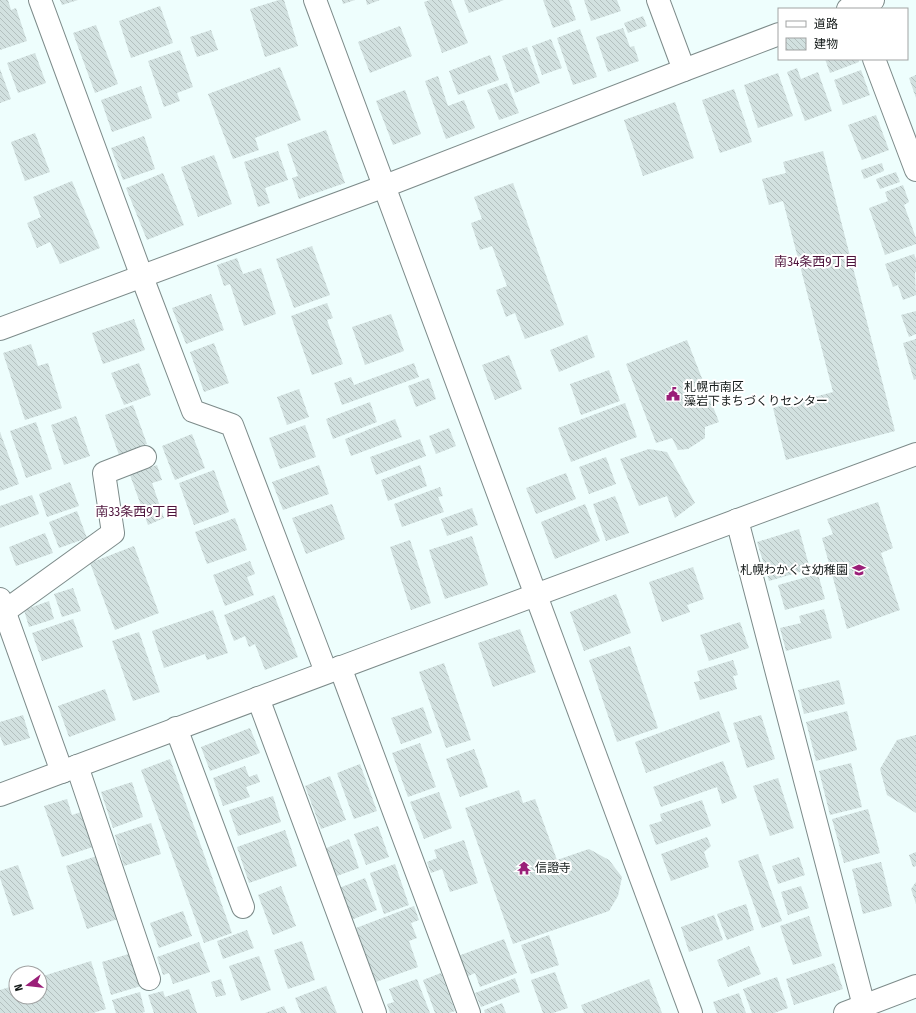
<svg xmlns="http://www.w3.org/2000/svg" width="916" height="1013" viewBox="0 0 916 1013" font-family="'Fira Sans Condensed','Noto Sans JP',sans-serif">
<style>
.building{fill:url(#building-back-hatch)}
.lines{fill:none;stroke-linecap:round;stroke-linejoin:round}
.street-casing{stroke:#7d8b8a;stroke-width:24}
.street{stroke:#fff;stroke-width:22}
.labels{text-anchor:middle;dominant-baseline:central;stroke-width:4;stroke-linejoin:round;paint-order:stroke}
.poi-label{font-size:12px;fill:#131918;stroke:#fff;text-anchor:start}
.neighbourhood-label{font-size:13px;fill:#4d133b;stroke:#fff}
</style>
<defs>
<pattern id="building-back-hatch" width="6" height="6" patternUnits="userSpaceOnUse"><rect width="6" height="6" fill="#d2e1e0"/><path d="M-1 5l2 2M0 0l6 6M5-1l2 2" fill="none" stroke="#b3c0bf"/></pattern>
</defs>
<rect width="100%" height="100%" fill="#eefefd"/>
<g class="building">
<path d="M0,0H8L11,10L16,8L27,41L0,50Z"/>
<path d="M60,0H78L62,5Z"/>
<path d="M279,0H284L298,46L265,57L250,9Z"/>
<path d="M342,0H355L343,4Z"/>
<path d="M366,0H380L367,5Z"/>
<path d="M430,0H451L468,43L442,53L424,2Z"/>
<path d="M464,0H504L469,13Z"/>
<path d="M543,0H569L576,20L553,28Z"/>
<path d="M584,0H617L621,11L591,21Z"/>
<path d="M160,6L173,43L131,58L119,21Z"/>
<path d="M643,16L647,26L628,33L624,23Z"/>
<path d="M96,25L118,84L95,93L73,33Z"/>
<path d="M400,26L412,56L370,73L358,42Z"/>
<path d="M623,28L630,47L634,46L639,61L608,72L596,37Z"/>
<path d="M580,29L597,77L573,85L557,38Z"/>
<path d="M211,30L218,50L197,57L190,37Z"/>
<path d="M551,39L562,68L542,75L532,46Z"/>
<path d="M527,47L540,83L515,93L502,56Z"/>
<path d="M180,50L193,87L177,93L180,101L164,107L148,61Z"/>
<path d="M35,53L46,83L18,93L7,63Z"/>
<path d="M490,55L499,80L458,95L449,71Z"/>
<path d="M825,59H858L859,62L830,73Z"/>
<path d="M280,67L301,120L255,138L259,150L233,159L208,94Z"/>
<path d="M797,68L801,79L818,72L832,111L805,121L787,72Z"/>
<path d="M0,69L11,99L0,103Z"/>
<path d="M861,70L870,95L843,105L834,80Z"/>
<path d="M778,73L793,116L758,128L744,85Z"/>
<path d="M916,75V98L909,78Z"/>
<path d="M438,76L448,106L464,100L475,128L446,139L425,81Z"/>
<path d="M507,83L519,113L499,120L487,90Z"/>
<path d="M141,86L152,118L112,132L101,100Z"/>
<path d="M734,89L752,142L720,153L702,100Z"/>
<path d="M405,90L421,134L393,145L376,101Z"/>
<path d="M675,102L694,158L643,176L624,120Z"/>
<path d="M876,115L889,150L862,160L848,125Z"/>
<path d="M326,130L345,183L299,199L292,178L298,176L287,144Z"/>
<path d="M35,133L50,172L25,181L11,142Z"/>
<path d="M144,136L155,169L123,180L111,148Z"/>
<path d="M278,151L288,180L265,188L270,203L258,207L244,162Z"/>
<path d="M823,151L895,431L786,460L773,408L833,392L783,201L769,205L762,179L786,173L783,162Z"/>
<path d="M214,155L232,204L198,217L181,167Z"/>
<path d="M882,163L884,171L864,179L861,170Z"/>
<path d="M896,172L900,182L880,189L876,179Z"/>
<path d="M163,173L184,225L147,240L126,188Z"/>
<path d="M72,181L100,248L60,264L50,242L37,248L27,223L41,217L33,197Z"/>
<path d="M513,183L564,325L525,339L515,313L506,317L496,290L507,286L492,246L480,250L471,223L482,219L474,197Z"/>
<path d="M903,185L909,202L904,205L916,238V244L885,255L869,208L888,201L885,192Z"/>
<path d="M312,246L330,295L294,308L276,259Z"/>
<path d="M914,254L916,259V272H915L916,295L903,300L898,285L893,287L885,264Z"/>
<path d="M237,258L243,274L261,268L276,314L244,326L230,284L224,286L217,265Z"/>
<path d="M211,294L224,330L186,344L172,308Z"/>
<path d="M327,303L333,318L327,320L343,364L312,375L291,316Z"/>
<path d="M916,311V334L909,337L901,315Z"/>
<path d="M391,314L404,351L365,365L352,327Z"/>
<path d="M134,319L145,350L103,364L92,333Z"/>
<path d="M587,335L595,357L559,372L550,350Z"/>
<path d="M916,339V379L914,380L903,343Z"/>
<path d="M687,340L719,422L705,427V438L688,449L678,450L672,438L656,443L626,364Z"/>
<path d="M214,343L229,383L204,392L190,352Z"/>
<path d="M31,344L38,366L48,363L62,408L25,420L3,353Z"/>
<path d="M509,355L522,389L495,400L482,365Z"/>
<path d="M139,363L151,395L124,405L111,373Z"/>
<path d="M414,363L419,377L342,405L334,383L351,377L354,385Z"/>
<path d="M609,370L620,401L581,415L570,384Z"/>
<path d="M429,378L436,399L416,407L408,386Z"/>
<path d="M299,389L309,417L287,425L277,397Z"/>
<path d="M370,402L377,422L333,439L326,419Z"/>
<path d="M625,403L637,437L571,462L558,428Z"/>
<path d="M133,405L147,444L119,455L105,415Z"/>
<path d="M76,416L90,456L64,465L51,425Z"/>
<path d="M395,419L402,437L351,456L345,439Z"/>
<path d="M36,422L52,469L26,478L10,431Z"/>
<path d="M305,425L316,457L280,469L269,438Z"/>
<path d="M449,428L456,446L436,454L429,436Z"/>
<path d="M0,432L19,484L0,491Z"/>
<path d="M192,434L205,468L175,480L162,446Z"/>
<path d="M420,439L426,456L376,475L370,457Z"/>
<path d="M649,449L667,452L695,503L675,518L667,496L639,506L620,459Z"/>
<path d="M606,457L616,484L589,494L579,467Z"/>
<path d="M157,465L162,480L152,483L164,518L148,525L130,475Z"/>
<path d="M319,465L329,494L283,510L272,482Z"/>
<path d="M420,465L427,486L388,501L381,480Z"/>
<path d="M214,470L229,512L194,525L179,483Z"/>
<path d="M566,473L576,499L536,514L526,488Z"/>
<path d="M70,482L79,506L47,517L39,494Z"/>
<path d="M440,487L443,496L438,497L444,512L402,527L394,504Z"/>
<path d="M32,495L39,514L0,528V506Z"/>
<path d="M615,496L629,533L606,541L593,504Z"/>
<path d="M878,502L893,548L881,553L900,610L847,629L822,538L833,534L827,519Z"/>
<path d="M332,504L345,539L306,554L292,518Z"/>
<path d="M585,504L600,541L555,559L541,522Z"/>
<path d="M472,508L478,525L447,536L441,519Z"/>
<path d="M77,511L87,538L59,548L49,522Z"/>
<path d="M235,518L247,550L207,564L195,532Z"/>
<path d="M799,529L810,569L769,581L757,542Z"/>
<path d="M45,533L53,553L16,566L9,547Z"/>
<path d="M472,536L488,585L445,599L429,550Z"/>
<path d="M410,540L431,603L411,610L390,547Z"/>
<path d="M134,546L159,613L115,630L90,563Z"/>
<path d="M250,561L255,574L247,577L254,595L225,606L213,575Z"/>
<path d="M693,567L704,599L687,605L690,612L662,622L649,582Z"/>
<path d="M818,574L825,599L785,610L778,585Z"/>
<path d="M73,588L81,611L62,617L54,594Z"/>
<path d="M616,594L631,633L584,651L570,612Z"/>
<path d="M274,595L298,657L265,670L255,644L249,647L245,636L234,641L224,615Z"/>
<path d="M49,601L54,619L29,627L24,610Z"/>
<path d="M824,609L832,638L786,651L780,628L801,623L799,616Z"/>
<path d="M213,610L228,653L207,660L205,654L164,668L152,631Z"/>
<path d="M73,619L83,647L42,661L32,633Z"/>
<path d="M740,622L749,648L709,661L700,635Z"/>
<path d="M520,629L536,672L493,687L478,643Z"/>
<path d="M139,632L160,692L133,701L112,641Z"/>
<path d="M630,646L658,728L617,742L589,660Z"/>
<path d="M733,660L738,675L733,676L737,689L700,700L694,682L700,681L697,671Z"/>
<path d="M444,663L471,740L446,748L419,672Z"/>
<path d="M839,680L845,704L804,714L798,690Z"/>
<path d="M105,689L116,720L69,737L58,706Z"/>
<path d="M423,707L432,733L401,744L391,718Z"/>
<path d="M719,711L730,742L646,773L635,742Z"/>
<path d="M847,711L857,750L816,761L806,722Z"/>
<path d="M23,715L30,738L4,746L0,736V722Z"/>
<path d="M761,715L775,759L747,768L733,723Z"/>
<path d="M250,728L260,753L210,771L201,747Z"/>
<path d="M916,735V813L887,795L880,769L897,740Z"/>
<path d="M420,743L436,787L408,797L392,753Z"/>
<path d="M474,749L488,787L460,797L446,759Z"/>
<path d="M170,759L232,933L204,943L141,770Z"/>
<path d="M723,761L737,798L722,804L717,787L661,807L653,787Z"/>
<path d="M851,763L862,807L830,815L819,771Z"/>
<path d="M360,764L377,811L354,819L337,773Z"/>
<path d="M245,766L249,777L257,774L260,782L246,787L250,797L223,806L213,778Z"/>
<path d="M330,776L346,820L321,829L305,786Z"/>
<path d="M778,778L794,828L770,836L753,786Z"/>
<path d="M132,782L143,817L113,828L101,792Z"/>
<path d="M519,790L523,803L535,799L557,860L589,849L609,860L622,877L618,896L609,911L513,944L465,808Z"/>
<path d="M439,792L452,828L424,839L410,802Z"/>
<path d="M273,796L281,822L238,836L229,810Z"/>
<path d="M67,799L72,815L84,811L96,846L62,857L44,806Z"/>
<path d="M702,800L711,826L656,845L649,825L662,821L660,814Z"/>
<path d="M868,809L880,853L844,863L832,819Z"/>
<path d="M151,823L161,854L124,866L115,835Z"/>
<path d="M378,826L389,857L366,865L354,834Z"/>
<path d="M285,830L297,866L249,883L237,847Z"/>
<path d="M707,837L711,846L704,852L709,867L671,881L661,854Z"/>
<path d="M349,839L359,868L334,877L324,849Z"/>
<path d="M464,840L478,883L450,892L442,869L431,873L427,862L437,858L434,850Z"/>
<path d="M916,852V866L913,867L909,855Z"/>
<path d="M758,854L782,921L762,928L738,861Z"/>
<path d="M97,856L118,919L87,929L66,866Z"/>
<path d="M799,857L805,875L778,884L772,866Z"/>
<path d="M881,862L892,906L863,914L852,869Z"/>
<path d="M395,864L409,905L384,914L370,873Z"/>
<path d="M18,865L34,909L13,916L0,878V871Z"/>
<path d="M365,878L377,910L351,920L339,888Z"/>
<path d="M916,882V904L911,889Z"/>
<path d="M281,886L296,926L273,935L258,895Z"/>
<path d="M801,886L809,908L788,915L781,892Z"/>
<path d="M746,904L754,930L727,940L717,914Z"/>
<path d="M414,906L419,920L411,923L417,938L409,941L418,967L376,982L356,928Z"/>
<path d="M183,911L192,936L159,948L150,923Z"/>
<path d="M714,915L723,940L689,952L681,927Z"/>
<path d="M809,916L822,956L793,965L780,926Z"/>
<path d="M247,930L254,948L223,959L217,941Z"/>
<path d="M549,935L559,965L531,974L521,945Z"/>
<path d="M504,939L517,973L480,987L475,973L466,977L458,956Z"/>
<path d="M302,941L315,980L288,989L274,950Z"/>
<path d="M199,942L210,972L173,984L169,973L163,975L157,957Z"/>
<path d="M749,946L761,974L728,987L717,960Z"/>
<path d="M132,953L141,986L111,995L102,962Z"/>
<path d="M259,956L271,990L241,1001L229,966Z"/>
<path d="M91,961L106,1009L93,1013H0V990L16,985V997H40V977Z"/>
<path d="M834,963L843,989L794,1005L786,979Z"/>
<path d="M555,972L568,1008L553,1013H543L531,980Z"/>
<path d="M441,973L455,1011L449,1013H435L423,980Z"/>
<path d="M777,977L788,1008L774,1013H752L743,989Z"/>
<path d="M515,978L520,992L481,1007L475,993Z"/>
<path d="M221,979L226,995L216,997L211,982Z"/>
<path d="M417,979L430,1013H390L387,1004L394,1002L389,989Z"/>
<path d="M649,979L662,1013H584L581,1005Z"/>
<path d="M326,986L337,1013H301L295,998Z"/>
<path d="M189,989L197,1013H154L148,995L163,991L165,997Z"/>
<path d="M140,992L145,1012L141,1013H116L112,1000Z"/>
<path d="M739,993L746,1013H717L713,1002Z"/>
<path d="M502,1003L506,1013H485L484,1010Z"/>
<path d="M284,1006L287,1013H265Z"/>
</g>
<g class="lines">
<g class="street-casing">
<g id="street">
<path d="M40,0L142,277L193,411L232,425L326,672"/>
<path d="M315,0L691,1013"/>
<path d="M658,0L684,70"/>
<path d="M848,9L873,0"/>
<path d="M874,59L916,170"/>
<path d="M0,329L385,186L684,70L779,34"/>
<path d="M737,520L864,1006"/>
<path d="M0,599L62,772"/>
<path d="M5,611L113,533L104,473L145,457"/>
<path d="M340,667L469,1013"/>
<path d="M258,698L375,1013"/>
<path d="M176,728L243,907"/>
<path d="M77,766L149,979"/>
<path d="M0,795C305,680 610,567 916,454"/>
<path d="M845,1013L916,986"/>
</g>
</g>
<use href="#street" class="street"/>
</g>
<defs>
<g id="civic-bare" transform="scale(1.08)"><path d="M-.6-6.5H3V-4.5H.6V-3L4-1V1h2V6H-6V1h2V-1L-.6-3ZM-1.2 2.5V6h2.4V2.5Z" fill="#9a1f78" stroke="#fff" stroke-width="2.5" paint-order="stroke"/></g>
<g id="school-bare" transform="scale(1.08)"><path d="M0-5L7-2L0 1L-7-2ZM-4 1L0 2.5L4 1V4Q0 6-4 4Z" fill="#9a1f78" stroke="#fff" stroke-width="2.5" paint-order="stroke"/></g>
<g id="temple-bare" transform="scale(1.08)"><path d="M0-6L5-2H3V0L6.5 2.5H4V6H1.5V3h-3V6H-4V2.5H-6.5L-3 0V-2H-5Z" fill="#9a1f78" stroke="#fff" stroke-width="2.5" paint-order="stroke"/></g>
</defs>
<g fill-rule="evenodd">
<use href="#civic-bare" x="673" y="394"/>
<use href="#school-bare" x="859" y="570"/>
<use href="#temple-bare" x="524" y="868"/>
</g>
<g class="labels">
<g class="poi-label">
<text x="684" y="387">札幌市南区<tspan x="684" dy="14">藻岩下まちづくりセンター</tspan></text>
<text x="848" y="570" text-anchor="end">札幌わかくさ幼稚園</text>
<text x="535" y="868">信證寺</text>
</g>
<g class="neighbourhood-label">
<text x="816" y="261">南34条西9丁目</text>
<text x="137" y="511">南33条西9丁目</text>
</g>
</g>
<rect x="778" y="8" width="130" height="52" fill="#ffffff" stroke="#a1a3a3"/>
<rect x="786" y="21" width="20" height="6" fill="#ffffff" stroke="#a1a3a3"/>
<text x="814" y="28" font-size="12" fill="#131918">道路</text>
<rect x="786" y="38" width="20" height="12" fill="url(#building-back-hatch)" stroke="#a1a3a3"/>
<text x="814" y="48" font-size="12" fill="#131918">建物</text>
<g transform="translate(28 985) rotate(255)"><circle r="19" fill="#ffffff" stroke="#a1a3a3"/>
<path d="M0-3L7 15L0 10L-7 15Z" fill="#9a1f78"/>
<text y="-6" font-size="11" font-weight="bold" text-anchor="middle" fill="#131918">N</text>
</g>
</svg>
